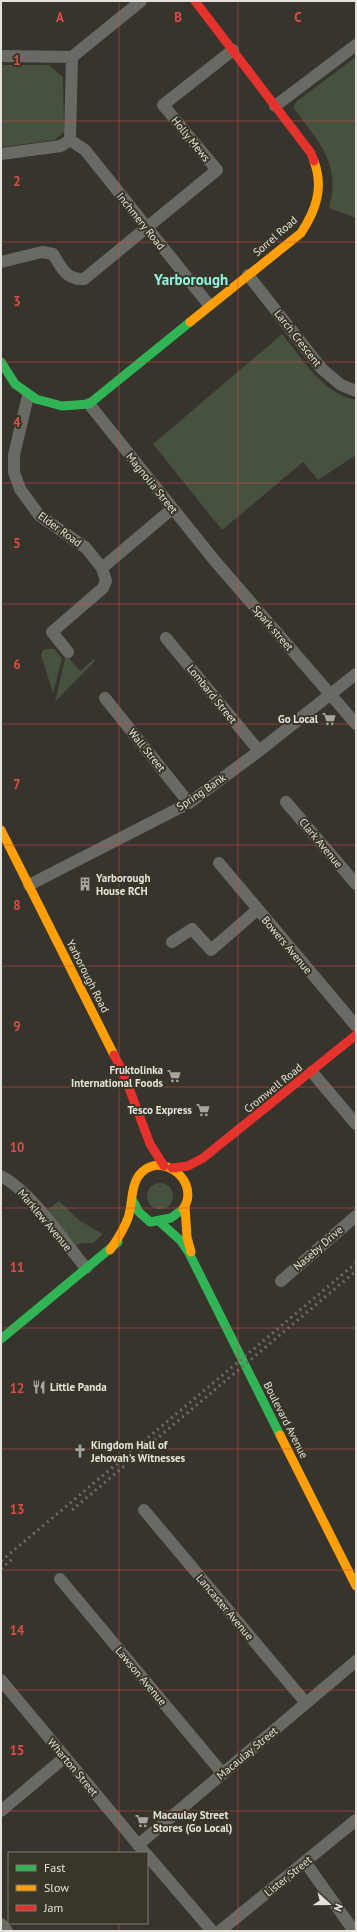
<svg xmlns="http://www.w3.org/2000/svg" width="357" height="1932" viewBox="0 0 357 1932" font-family="'PT Sans',sans-serif">
<style>
.green{fill:#475140}
.lines{fill:none;stroke-linecap:round;stroke-linejoin:round}
.street{stroke:#696a63;stroke-width:12}
.fast{stroke:#30b455;stroke-width:9}
.slow{stroke:#ff9f0a;stroke-width:9}
.jam{stroke:#e5322d;stroke-width:9}
.rail{stroke:#6e6e68;stroke-width:3;stroke-dasharray:2 4;stroke-linecap:butt}
.grid{fill:none;stroke:#d94d4c;stroke-width:1;stroke-opacity:0.55}
.labels{text-anchor:middle;dominant-baseline:central;stroke-width:4;stroke-linejoin:round;paint-order:stroke}
.street-label{font-size:11px;fill:#e4e2da;stroke:#393629}
.poi-label{font-size:11px;font-weight:bold;fill:#e4e2da;stroke:#393629;text-anchor:start}
.district-label{font-size:15px;font-weight:bold;fill:#8ff4e1;stroke:#393629}
.grid-label{font-size:13px;text-anchor:middle;font-weight:bold;fill:#d94d4c;stroke:#393629;stroke-width:4;stroke-linejoin:round;paint-order:stroke}
</style>
<rect width="100%" height="100%" fill="#36342c"/>
<g class="green">
<path d="M356,57V218L329,208C342,163 318,142 293,107L297,101Z"/>
<path d="M1,65H49L63,77L64,132L55,140L1,147Z"/>
<path d="M282,334C303,359 322,393 356,400V455L318,480L303,462L222,530L153,444Z"/>
<path d="M48,649H54L62,658L53,693L41,655L43,650Z"/>
<path d="M67,656L80,671L94,659L95,661L55,702L65,659Z"/>
<circle cx="160" cy="1196" r="13"/>
<path d="M59,1201L79,1220L103,1234L93,1243H81L76,1246L47,1210Z"/>
</g>
<g class="lines">
<g class="street">
<path d="M1,56L72,57L70,140L61,146L1,154"/>
<path d="M72,57L141,1"/>
<path d="M275,106L356,45"/>
<path d="M70,140L85,150L209,305"/>
<path d="M1,262L42,252L53,254C61,267 66,280 84,279L217,170L163,105L233,50"/>
<path d="M248,275L322,369L341,385L356,391"/>
<path d="M28,396L14,455V472L20,489L39,515L86,548L102,568"/>
<path d="M89,404L215,561L356,724"/>
<path d="M166,638L259,751"/>
<path d="M68,652L52,632L103,588L106,581L102,568L172,509"/>
<path d="M105,698L189,803"/>
<path d="M286,802L356,884"/>
<path d="M219,863L356,1026"/>
<path d="M29,885L189,803L259,751L356,674"/>
<path d="M172,942L192,929L211,950L257,910"/>
<path d="M312,1072L356,1124"/>
<path d="M1,1176C31,1191 64,1242 86,1268"/>
<path d="M281,1281L356,1216"/>
<path d="M144,1510L306,1703"/>
<path d="M60,1579L223,1774"/>
<path d="M1,1680L145,1853"/>
<path d="M1,1811L65,1757"/>
<path d="M138,1845L356,1661"/>
<path d="M147,1855L212,1931"/>
<path d="M305,1862L354,1931"/>
<path d="M1,1924L7,1931"/>
<path d="M220,1931L356,1820"/>
</g>
<g class="fast">
<path d="M1,362L15,384L36,399L62,406L89,404L190,322"/>
<path d="M133,1201L139,1212L150,1222L171,1218L183,1209"/>
<path d="M160,1222L181,1241L189,1253L280,1435"/>
<path d="M1,1339L118,1242"/>
</g>
<g class="slow">
<path d="M190,322L301,233C316,210 324,188 314,161"/>
<path d="M1,830L114,1055"/>
<path d="M185,1207L187,1237L191,1252"/>
<path d="M110,1250C117,1240 124,1229 128,1218C133,1204 130,1183 142,1172C165,1151 201,1184 183,1209"/>
<path d="M280,1435L356,1586"/>
</g>
<g class="jam">
<path d="M195,1L311,153L314,161"/>
<path d="M114,1055L123,1072L150,1144L164,1166"/>
<path d="M172,1168L188,1166L203,1158L356,1035"/>
</g>
<g class="rail">
<path d="M72,1510L356,1271"/>
<path d="M1,1561L356,1263"/>
<path d="M1,1569L13,1558"/>
</g>
</g>
<path class="grid" d="M119,1V1853M238,1V1931M1,121H356M1,242H356M1,362H356M1,483H356M1,604H356M1,724H356M1,845H356M1,966H356M1,1087H356M1,1208H356M1,1328H356M1,1449H356M1,1570H356M1,1690H356M1,1811H356M119,1923V1931"/>
<defs>
<g id="supermarket-bare" transform="scale(1.08)"><path d="M-6-5.5h2.5l.6 2H6L4.5 2H-2.5L-4.4-4H-6ZM-1.5 3.2a1.3 1.3 0 1 0 .1 0ZM3 3.2a1.3 1.3 0 1 0 .1 0Z" fill="#a7a59d" stroke="#393629" stroke-width="2.5" paint-order="stroke"/></g>
<g id="building-bare" transform="scale(1.08)"><path d="M-4-6H4V6H1V3H-1V6H-4ZM-2.5-4.3h1.7v1.8h-1.7ZM.8-4.3h1.7v1.8H.8ZM-2.5-1h1.7V.8h-1.7ZM.8-1h1.7V.8H.8Z" fill="#a7a59d" stroke="#393629" stroke-width="2.5" paint-order="stroke"/></g>
<g id="restaurant-bare" transform="scale(1.08)"><path d="M-5-6h1v4h1v-4h1v4h1v-4h1v5L-1.5 .5V6h-2V.5L-5-1ZM5-6V6H3V1.5H1.5Q1.5-4 5-6Z" fill="#a7a59d" stroke="#393629" stroke-width="2.5" paint-order="stroke"/></g>
<g id="church-bare" transform="scale(1.08)"><path d="M-1.2-6h2.4v3.5h3.3v2.4h-3.3V6h-2.4V-.1h-3.3v-2.4h3.3Z" fill="#a7a59d" stroke="#393629" stroke-width="2.5" paint-order="stroke"/></g>
</defs>
<g fill-rule="evenodd">
<use href="#supermarket-bare" x="329" y="719"/>
<use href="#building-bare" x="85" y="884"/>
<use href="#supermarket-bare" x="174" y="1076"/>
<use href="#supermarket-bare" x="203" y="1110"/>
<use href="#restaurant-bare" x="39" y="1387"/>
<use href="#church-bare" x="80" y="1451"/>
<use href="#supermarket-bare" x="142" y="1821"/>
</g>
<g class="labels">
<g class="street-label">
<text transform="translate(191 139) rotate(51)">Holly Mews</text>
<text transform="translate(141 221) rotate(51)">Inchmery Road</text>
<text transform="translate(275 236) rotate(-41)">Sorrel Road</text>
<text transform="translate(298 338) rotate(52)">Larch Crescent</text>
<text transform="translate(152 483) rotate(51)">Magnolia Street</text>
<text transform="translate(60 529) rotate(36)">Elder Road</text>
<text transform="translate(273 628) rotate(49)">Spark street</text>
<text transform="translate(212 694) rotate(51)">Lombard Street</text>
<text transform="translate(147 750) rotate(51)">Wall Street</text>
<text transform="translate(201 792) rotate(-34)">Spring Bank</text>
<text transform="translate(321 843) rotate(50)">Clark Avenue</text>
<text transform="translate(287 945) rotate(50)">Bowers Avenue</text>
<text transform="translate(88 976) rotate(63)">Yarborough Road</text>
<text transform="translate(273 1088) rotate(-39)">Cromwell Road</text>
<text transform="translate(45 1220) rotate(50)">Marklew Avenue</text>
<text transform="translate(318 1248) rotate(-41)">Naseby Drive</text>
<text transform="translate(286 1420) rotate(63)">Boulevard Avenue</text>
<text transform="translate(225 1607) rotate(50)">Lancaster Avenue</text>
<text transform="translate(141 1676) rotate(50)">Lawson Avenue</text>
<text transform="translate(247 1753) rotate(-40)">Macaulay Street</text>
<text transform="translate(73 1767) rotate(50)">Wharton Street</text>
<text transform="translate(288 1876) rotate(-39)">Lister Street</text>
</g>
<g class="poi-label">
<text x="318" y="719" text-anchor="end">Go Local</text>
<text x="96" y="878">Yarborough<tspan x="96" dy="13">House RCH</tspan></text>
<text x="163" y="1070" text-anchor="end">Fruktolinka<tspan x="163" dy="13">International Foods</tspan></text>
<text x="192" y="1110" text-anchor="end">Tesco Express</text>
<text x="50" y="1387">Little Panda</text>
<text x="91" y="1445">Kingdom Hall of<tspan x="91" dy="13">Jehovah's Witnesses</tspan></text>
<text x="153" y="1815">Macaulay Street<tspan x="153" dy="13">Stores (Go Local)</tspan></text>
</g>
<g class="district-label">
<text x="191" y="279">Yarborough</text>
</g>
</g>
<g class="grid-label">
<text x="60" y="22">A</text>
<text x="178" y="22">B</text>
<text x="298" y="22">C</text>
<text x="17" y="65">1</text>
<text x="17" y="186">2</text>
<text x="17" y="306">3</text>
<text x="17" y="427">4</text>
<text x="17" y="548">5</text>
<text x="17" y="669">6</text>
<text x="17" y="789">7</text>
<text x="17" y="910">8</text>
<text x="17" y="1031">9</text>
<text x="17" y="1152">10</text>
<text x="17" y="1272">11</text>
<text x="17" y="1393">12</text>
<text x="17" y="1514">13</text>
<text x="17" y="1635">14</text>
<text x="17" y="1755">15</text>
</g>
<rect width="357" height="1932" fill="none" stroke="#e4e2da" stroke-width="4"/>
<rect x="8" y="1852" width="140" height="72" fill="#393629" stroke="#7d7b70"/>
<rect x="16" y="1865" width="20" height="6" fill="#30b455" stroke="#7d7b70"/>
<text x="44" y="1872" font-size="12" fill="#e4e2da">Fast</text>
<rect x="16" y="1885" width="20" height="6" fill="#ff9f0a" stroke="#7d7b70"/>
<text x="44" y="1892" font-size="12" fill="#e4e2da">Slow</text>
<rect x="16" y="1905" width="20" height="6" fill="#e5322d" stroke="#7d7b70"/>
<text x="44" y="1912" font-size="12" fill="#e4e2da">Jam</text>
<g transform="translate(329 1904) rotate(111)" stroke="#393629" stroke-width="3" paint-order="stroke">
<path d="M0-3L7 15L0 10L-7 15Z" fill="#e4e2da"/>
<text y="-6" font-size="11" font-weight="bold" text-anchor="middle" fill="#e4e2da">N</text>
</g>
</svg>
